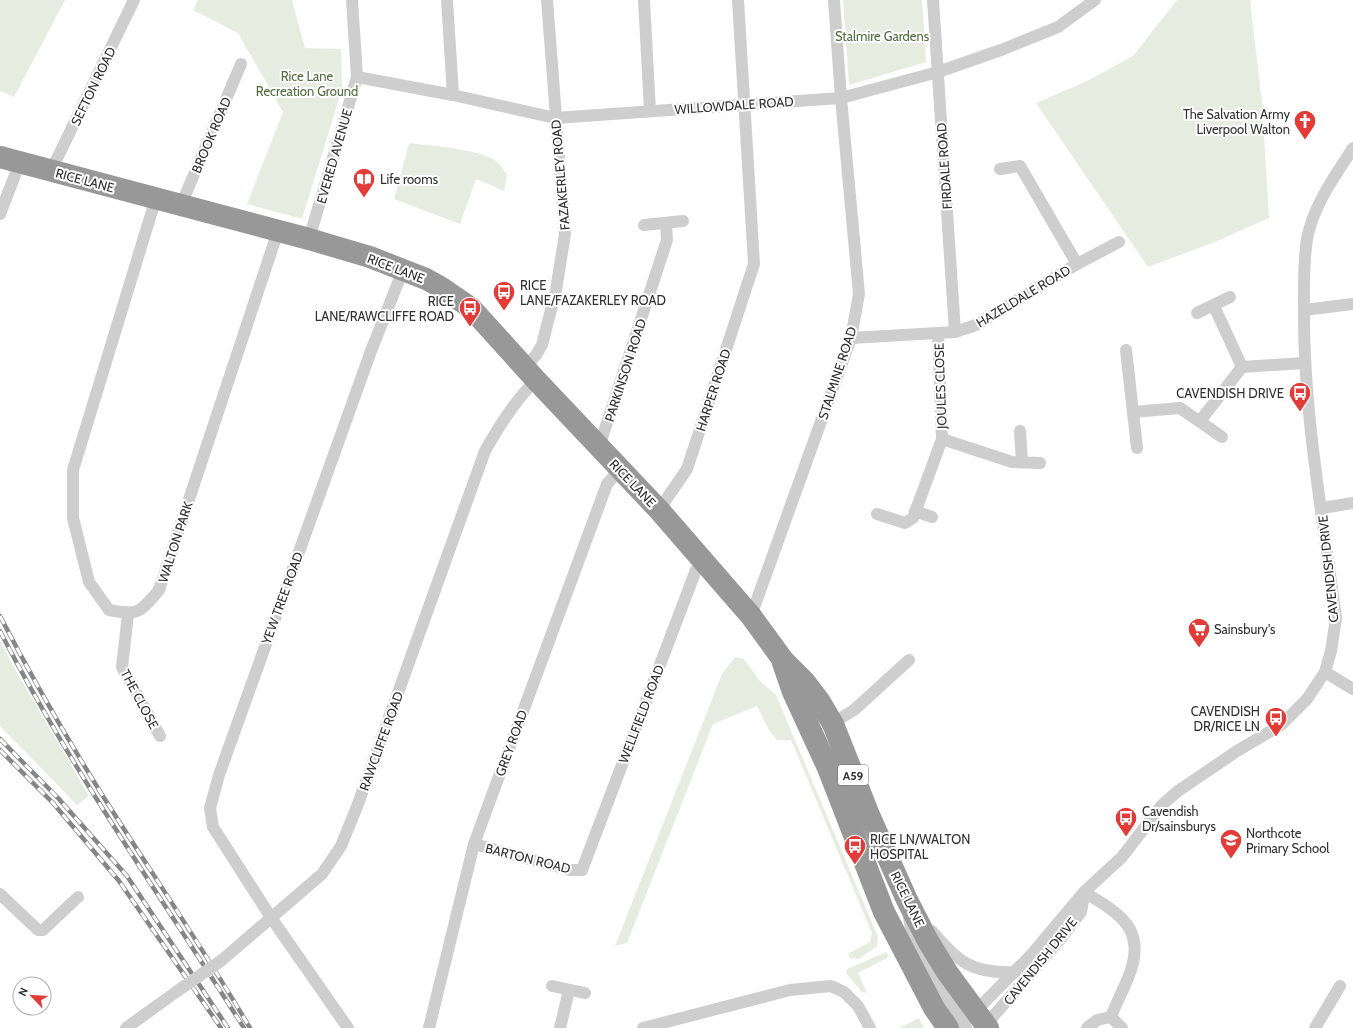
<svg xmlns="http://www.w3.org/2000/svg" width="1353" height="1028" viewBox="0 0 1353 1028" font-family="Cabin,sans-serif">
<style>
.green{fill:#e6ede0}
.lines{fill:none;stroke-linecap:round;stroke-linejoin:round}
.street{stroke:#cecece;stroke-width:12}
.highway{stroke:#989898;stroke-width:22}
.rail-casing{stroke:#868686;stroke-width:4.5}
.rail{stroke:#fff;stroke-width:3;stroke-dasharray:9;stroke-linecap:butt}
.street-bridge{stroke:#cecece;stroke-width:12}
.labels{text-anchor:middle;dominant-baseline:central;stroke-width:4;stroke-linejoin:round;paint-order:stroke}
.shield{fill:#fff;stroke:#6f6f6f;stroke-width:1}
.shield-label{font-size:12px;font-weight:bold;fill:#313131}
.park-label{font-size:13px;fill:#506d3e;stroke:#fff}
.street-label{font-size:13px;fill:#313131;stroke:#fff}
.poi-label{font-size:13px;fill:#313131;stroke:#fff;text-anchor:start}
</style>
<rect width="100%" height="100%" fill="#fff"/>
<g class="green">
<path d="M0,0H65L14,97L0,91Z"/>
<path d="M198,0H292L305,48L341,49L342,89L302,219L247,204L283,112L238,33L193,10Z"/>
<path d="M843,0H922L926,62L849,85Z"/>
<path d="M1177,0H1250L1262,103L1269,218L1215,242L1148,267L1036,103L1085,82L1133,56Z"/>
<path d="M409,143C433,146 471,148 493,159C499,162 503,169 507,175L504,191L476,179L460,224L394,199Z"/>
<path d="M0,640L13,666L89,796L77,805L0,726Z"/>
<path d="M735,657L744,659L759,680L776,695L878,937L877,946L859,959L849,958V953L870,942L872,933L791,740H777L769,730L757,706L713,724L627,943L615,946L722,674Z"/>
<path d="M886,952L889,957L858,973L867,993L862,992L846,973L847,969Z"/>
<path d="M919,1018L924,1028H899Z"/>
</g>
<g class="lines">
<g class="street">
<path d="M447,0L453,95"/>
<path d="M644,0L650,111"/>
<path d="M933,0L955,332"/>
<path d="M357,77L453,95L555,118L841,98L938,72L1001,50L1058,27L1095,0"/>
<path d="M1000,169L1020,166L1077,264"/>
<path d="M51,171L134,0"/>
<path d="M156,198L73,470V518L89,582L109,610C139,616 140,612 159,590L278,231"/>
<path d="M181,205L241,64"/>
<path d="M0,214L20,162"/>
<path d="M644,225L683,221"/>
<path d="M309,239L357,77L352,0"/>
<path d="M1214,306L1242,367"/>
<path d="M1304,310L1353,304"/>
<path d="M1197,313L1230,297"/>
<path d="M851,338L955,332L976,325L1077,264L1119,242"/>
<path d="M1126,350L1137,448"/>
<path d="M525,367L536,355L542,345L556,290L565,234L547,0"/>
<path d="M1133,412L1180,408L1222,437"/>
<path d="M1200,421L1242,367L1304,363"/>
<path d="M1020,431L1022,462"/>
<path d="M942,439L1012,462L1040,463"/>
<path d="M599,447L667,240L666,223"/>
<path d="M1322,508L1353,503"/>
<path d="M659,510L687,469L754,264L738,0"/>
<path d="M915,511L932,517"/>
<path d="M877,514L905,523L913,518L942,439L938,333"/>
<path d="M128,614L122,667L160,736"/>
<path d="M751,616L851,338L859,294L841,98L834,0"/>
<path d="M1325,672L1353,689"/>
<path d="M828,726L854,710L909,660"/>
<path d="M474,844L570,870H582L696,570L703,560"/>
<path d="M1084,892C1121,914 1148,930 1128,978C1123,991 1116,1003 1111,1017L1122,1028"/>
<path d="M0,894L38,930H43L78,897"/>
<path d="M909,917L912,936L936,980L964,1023L966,1028"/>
<path d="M932,931C958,962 972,974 1015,972"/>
<path d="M222,960L322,874L341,846L358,804L485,451C499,426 515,400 536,380"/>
<path d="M552,986L585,993"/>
<path d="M126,1028L176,992"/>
<path d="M348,1028L272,919L213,827L210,808L219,775L371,351L403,270"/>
<path d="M429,1028L474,844L607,484L620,469"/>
<path d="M560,1028L569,990"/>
<path d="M643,1028L790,990L831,986L844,992L858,1006L870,1028"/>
<path d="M959,1028L1030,956L1084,892L1122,857L1162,805L1178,791L1237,751L1281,725L1307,699L1325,672L1331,651L1336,618C1323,518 1304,416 1304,315C1304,290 1303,264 1307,239C1313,206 1335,176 1353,148"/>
<path d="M983,1028L1063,936L1081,912L1084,895"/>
<path d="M1087,1028L1097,1020L1111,1017"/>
<path d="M1315,1028L1340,986"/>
</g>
<g class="highway">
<path d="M0,157L309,239L370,257L426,279L442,288L471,308L536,380L659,510L751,616L783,660L804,681L820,702L833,724L869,815L907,900L928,941L947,972L988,1028"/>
<path d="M783,663L793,692L828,768L884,912L934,1008L948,1028"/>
</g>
<g class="rail-casing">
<g id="rail">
<path d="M0,616C31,676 65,735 101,793C150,871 203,948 250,1028"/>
<path d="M0,631C71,769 161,897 244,1028"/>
<path d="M0,739L58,798L127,876L228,1028"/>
<path d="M0,750L53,803L119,881L221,1028"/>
</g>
</g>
<use href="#rail" class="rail"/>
<path class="street-bridge" d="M176,992L222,960"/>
</g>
<defs>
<g id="church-pin" transform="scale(1.15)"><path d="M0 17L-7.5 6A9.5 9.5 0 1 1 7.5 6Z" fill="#e33c38" stroke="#fff"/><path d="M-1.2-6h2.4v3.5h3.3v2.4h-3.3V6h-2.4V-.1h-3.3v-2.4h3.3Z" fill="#fff"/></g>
<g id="library-pin" transform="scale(1.15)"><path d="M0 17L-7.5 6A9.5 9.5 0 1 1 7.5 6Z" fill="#e33c38" stroke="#fff"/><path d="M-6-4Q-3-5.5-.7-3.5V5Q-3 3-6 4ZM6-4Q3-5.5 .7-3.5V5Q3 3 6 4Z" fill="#fff"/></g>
<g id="bus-pin" transform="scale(1.15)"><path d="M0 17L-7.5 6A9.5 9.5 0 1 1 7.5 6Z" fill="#e33c38" stroke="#fff"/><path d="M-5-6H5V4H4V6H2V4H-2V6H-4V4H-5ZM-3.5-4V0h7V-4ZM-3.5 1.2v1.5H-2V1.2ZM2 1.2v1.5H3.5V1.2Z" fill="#fff"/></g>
<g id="supermarket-pin" transform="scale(1.15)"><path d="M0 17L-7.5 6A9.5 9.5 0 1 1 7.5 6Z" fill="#e33c38" stroke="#fff"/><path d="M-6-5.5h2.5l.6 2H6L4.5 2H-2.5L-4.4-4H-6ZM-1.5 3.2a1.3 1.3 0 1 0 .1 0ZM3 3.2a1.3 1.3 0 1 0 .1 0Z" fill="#fff"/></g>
<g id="school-pin" transform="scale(1.15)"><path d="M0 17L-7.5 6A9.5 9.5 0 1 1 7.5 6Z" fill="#e33c38" stroke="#fff"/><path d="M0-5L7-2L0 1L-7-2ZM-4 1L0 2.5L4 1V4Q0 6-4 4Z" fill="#fff"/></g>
</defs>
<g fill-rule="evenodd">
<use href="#church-pin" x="1305" y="121"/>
<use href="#library-pin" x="364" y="179"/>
<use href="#bus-pin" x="504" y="292"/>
<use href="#bus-pin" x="470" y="308"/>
<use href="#bus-pin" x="1300" y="393"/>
<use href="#supermarket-pin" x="1199" y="629"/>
<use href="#bus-pin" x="1276" y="718"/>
<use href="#bus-pin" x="1126" y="818"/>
<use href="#school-pin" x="1231" y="840"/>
<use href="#bus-pin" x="855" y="846"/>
</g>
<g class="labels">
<rect class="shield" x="838" y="765" width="30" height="20" rx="3"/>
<g class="shield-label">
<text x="853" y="775">A59</text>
</g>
<g class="park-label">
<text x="882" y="36">Stalmire Gardens</text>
<text x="307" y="76">Rice Lane<tspan x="307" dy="15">Recreation Ground</tspan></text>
</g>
<g class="street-label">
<text transform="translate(93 86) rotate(-64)">SEFTON ROAD</text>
<text transform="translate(734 105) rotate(-4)">WILLOWDALE ROAD</text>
<text transform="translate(211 135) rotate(-67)">BROOK ROAD</text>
<text transform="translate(334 156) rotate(-74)">EVERED AVENUE</text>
<text transform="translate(944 166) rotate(-94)">FIRDALE ROAD</text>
<text transform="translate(560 175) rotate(-95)">FAZAKERLEY ROAD</text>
<text transform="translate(85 180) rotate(15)">RICE LANE</text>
<text transform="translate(396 268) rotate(21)">RICE LANE</text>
<text transform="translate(1023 296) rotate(-31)">HAZELDALE ROAD</text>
<text transform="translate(625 370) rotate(-72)">PARKINSON ROAD</text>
<text transform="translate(837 373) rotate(-72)">STALMINE ROAD</text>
<text transform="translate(940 386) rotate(-92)">JOULES CLOSE</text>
<text transform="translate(713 390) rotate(-72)">HARPER ROAD</text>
<text transform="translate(633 483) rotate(46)">RICE LANE</text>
<text transform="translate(175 542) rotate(-72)">WALTON PARK</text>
<text transform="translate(1328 569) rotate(-96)">CAVENDISH DRIVE</text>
<text transform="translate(282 598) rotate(-70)">YEW TREE ROAD</text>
<text transform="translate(140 699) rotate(62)">THE CLOSE</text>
<text transform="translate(641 714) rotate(-69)">WELLFIELD ROAD</text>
<text transform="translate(381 741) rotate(-70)">RAWCLIFFE ROAD</text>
<text transform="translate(511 743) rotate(-70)">GREY ROAD</text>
<text transform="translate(528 858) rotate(14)">BARTON ROAD</text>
<text transform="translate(908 899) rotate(64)">RICE LANE</text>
<text transform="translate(1040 961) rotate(-51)">CAVENDISH DRIVE</text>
</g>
<g class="poi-label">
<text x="1290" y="114" text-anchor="end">The Salvation Army<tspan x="1290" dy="15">Liverpool Walton</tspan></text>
<text x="380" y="179">Life rooms</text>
<text x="520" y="285">RICE<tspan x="520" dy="15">LANE/FAZAKERLEY ROAD</tspan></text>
<text x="454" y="301" text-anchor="end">RICE<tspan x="454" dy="15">LANE/RAWCLIFFE ROAD</tspan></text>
<text x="1284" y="393" text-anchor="end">CAVENDISH DRIVE</text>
<text x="1214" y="629">Sainsbury's</text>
<text x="1260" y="711" text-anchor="end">CAVENDISH<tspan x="1260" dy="15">DR/RICE LN</tspan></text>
<text x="1142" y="811">Cavendish<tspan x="1142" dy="15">Dr/sainsburys</tspan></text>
<text x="1246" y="833">Northcote<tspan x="1246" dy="15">Primary School</tspan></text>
<text x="870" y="839">RICE LN/WALTON<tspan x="870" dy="15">HOSPITAL</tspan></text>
</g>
</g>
<g transform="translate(32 996) rotate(295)"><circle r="19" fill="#ffffff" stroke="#adadad"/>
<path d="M0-3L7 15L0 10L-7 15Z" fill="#e33c38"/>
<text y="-6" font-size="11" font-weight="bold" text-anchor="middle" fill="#313131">N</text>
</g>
</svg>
